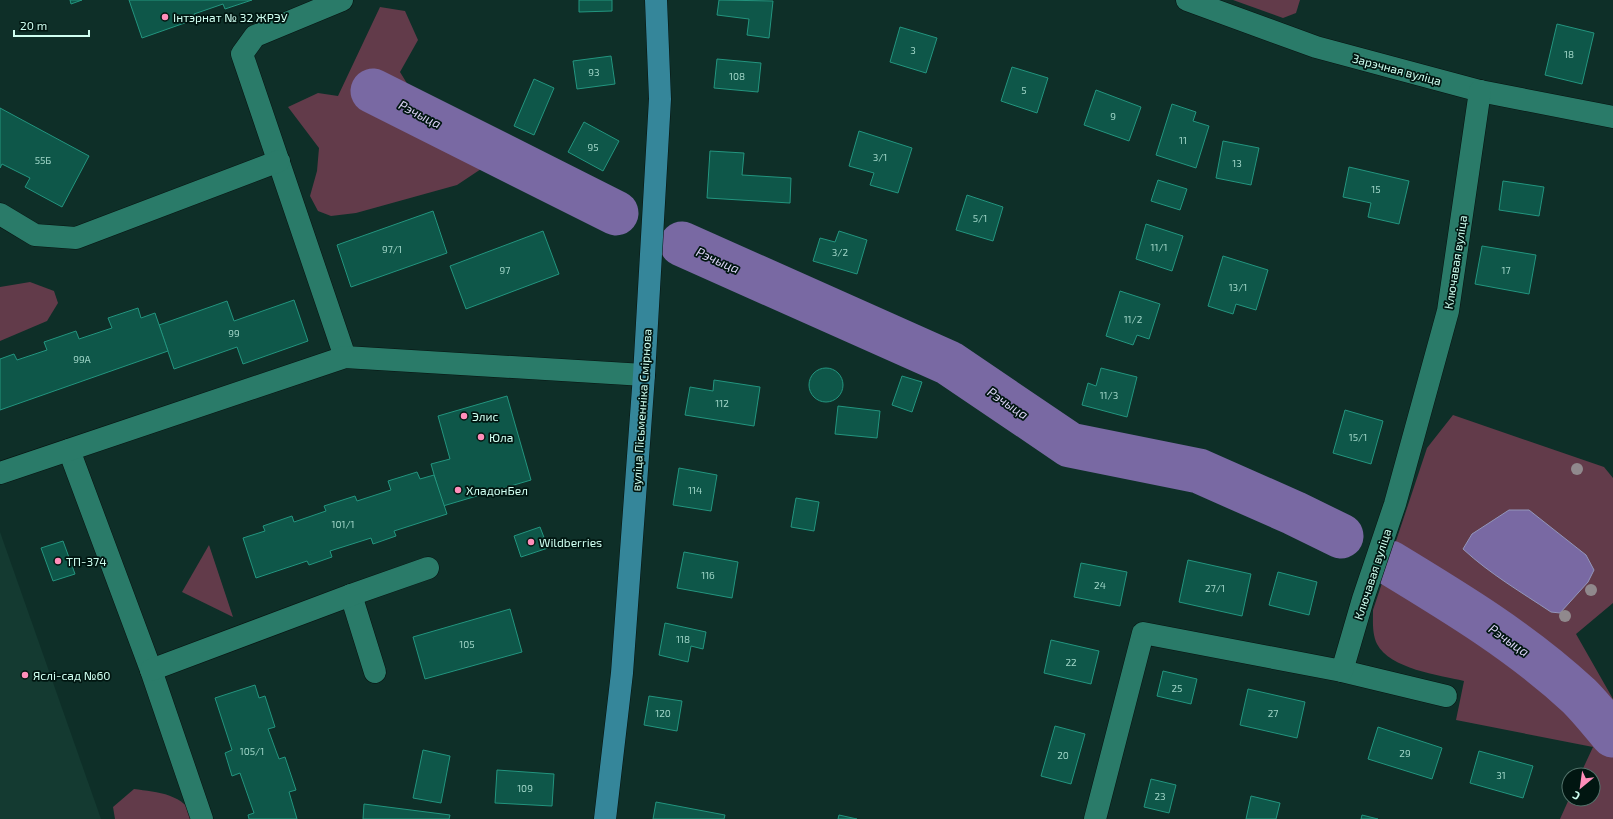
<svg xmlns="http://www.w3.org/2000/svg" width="1613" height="819" viewBox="0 0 1613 819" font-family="'Exo 2',sans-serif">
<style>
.built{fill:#143a31}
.green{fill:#623b4a}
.water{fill:#7969a3;stroke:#9396ba}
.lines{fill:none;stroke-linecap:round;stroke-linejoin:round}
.river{stroke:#7969a3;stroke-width:45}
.building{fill:#0e5749;stroke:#23957f}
.minor-casing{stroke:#071411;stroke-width:23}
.major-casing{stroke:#071411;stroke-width:23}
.minor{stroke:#2a7b69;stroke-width:22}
.major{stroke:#35869a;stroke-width:22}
.tree{fill:#90898d}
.poi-dot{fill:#ff8eba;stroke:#011611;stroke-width:1.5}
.labels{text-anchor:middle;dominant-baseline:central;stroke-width:3.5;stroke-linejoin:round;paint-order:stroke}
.number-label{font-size:10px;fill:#9fd5c7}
.poi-label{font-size:12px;fill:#cffff1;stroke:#011611;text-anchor:start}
.street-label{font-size:12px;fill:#cffff1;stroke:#011611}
.water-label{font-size:13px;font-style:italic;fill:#d8d0f3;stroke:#011611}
</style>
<rect width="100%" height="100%" fill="#0e2f28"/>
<path class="built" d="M0,532L101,819H0Z"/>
<g class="green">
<path d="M1233,0H1300L1296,13L1283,18Z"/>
<path d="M380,7L405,11L418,40L400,72L411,90L468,119L486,134L487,165L457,185L356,213L331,216L318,211L310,196L317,171L319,148L288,107L318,93L338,96Z"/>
<path d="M30,282L54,291L58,303L47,321L0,341V287Z"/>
<path d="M1453,415L1604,467L1613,478V603L1576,634L1613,699V819H1560L1569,799H1593V775H1580L1593,747L1456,720L1464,681C1439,675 1390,669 1377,644C1372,634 1373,621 1373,610L1427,448Z"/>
<path d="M209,545L233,617L182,592Z"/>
<path d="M134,789C157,792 186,794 194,819H115L113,807Z"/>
</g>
<path class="water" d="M1509,510H1529L1586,555L1594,570L1588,582L1560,613L1551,612C1521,592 1490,574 1463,549L1472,534Z"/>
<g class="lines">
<g class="river">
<path d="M373,91L616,213"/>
<path d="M682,244L949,363L1070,445L1199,471L1294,513L1341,536"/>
<path d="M1390,563C1456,603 1522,643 1579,696C1591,708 1602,722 1613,735"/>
</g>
</g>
<g class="building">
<path d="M70,0H82L71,4Z"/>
<path d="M129,0H252L225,9L223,4L194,14L196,19L142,38Z"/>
<path d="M579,0H612V11L579,12Z"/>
<path d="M719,0L773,1L769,38L747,35L749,19L717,15Z"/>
<path d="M1557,24L1594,33L1582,84L1545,75Z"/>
<path d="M900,27L937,38L926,73L890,62Z"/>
<path d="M611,56L615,84L577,89L573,61Z"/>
<path d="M717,59L761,63L758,92L714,88Z"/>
<path d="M1012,67L1048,78L1037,113L1001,101Z"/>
<path d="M534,79L554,88L534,135L514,126Z"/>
<path d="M1096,90L1141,107L1129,141L1084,125Z"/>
<path d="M1172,104L1196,112L1193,121L1209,126L1196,168L1156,155Z"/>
<path d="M0,108L89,156L62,207L25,187L30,178L2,164L0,168Z"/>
<path d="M584,122L619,141L603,171L568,152Z"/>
<path d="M859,131L912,148L898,193L870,185L874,173L849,166Z"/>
<path d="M1223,141L1259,148L1251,185L1216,178Z"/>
<path d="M710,151L744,153L742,175L791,178L790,203L707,198Z"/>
<path d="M1349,167L1409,181L1399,224L1368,217L1371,203L1343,197Z"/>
<path d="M1158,180L1187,189L1180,210L1151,201Z"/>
<path d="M1503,181L1544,187L1539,216L1499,210Z"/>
<path d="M967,195L1003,207L993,241L956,230Z"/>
<path d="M433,211L447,253L351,287L337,245Z"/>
<path d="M1146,224L1183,236L1172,271L1136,259Z"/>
<path d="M543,231L559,274L466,309L450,266Z"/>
<path d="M839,231L867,240L857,274L813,261L820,238L835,242Z"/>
<path d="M1482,246L1536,255L1529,294L1475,284Z"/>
<path d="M1223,256L1268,270L1256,310L1236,304L1233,314L1208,306Z"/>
<path d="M1120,291L1160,304L1149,339L1137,335L1133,345L1106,336Z"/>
<path d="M294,300L308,341L243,364L237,347L174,369L159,325L227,301L234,321Z"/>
<path d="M138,308L141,318L155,313L168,351L0,410V359L14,354L17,360L47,350L44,342L76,331L79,339L112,328L108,318Z"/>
<path d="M1101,368L1137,377L1127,417L1082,405L1088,383L1096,386Z"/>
<circle cx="826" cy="385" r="17"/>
<path d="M902,376L922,382L912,412L892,405Z"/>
<path d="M714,380L760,387L754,426L685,415L690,387L713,391Z"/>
<path d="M507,396L531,480L443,506L431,464L450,459L438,416Z"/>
<path d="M838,406L880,411L877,438L835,434Z"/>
<path d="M1345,410L1383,421L1371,464L1333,453Z"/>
<path d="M679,468L717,475L711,511L673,505Z"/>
<path d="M417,472L420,479L434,475L447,514L394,531L396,536L373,544L371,538L330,551L332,557L309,565L307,561L256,578L243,538L265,531L263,526L292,516L294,522L326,511L324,506L355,496L357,501L391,490L388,481Z"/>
<path d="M796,498L819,502L814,531L791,527Z"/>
<path d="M540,527L548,548L521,557L514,536Z"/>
<path d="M63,541L75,574L53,581L41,548Z"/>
<path d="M684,552L738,562L732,598L677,588Z"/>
<path d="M1188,560L1251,574L1242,616L1179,602Z"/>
<path d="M1081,563L1127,572L1120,606L1074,597Z"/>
<path d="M1278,572L1317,582L1309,615L1269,605Z"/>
<path d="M510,609L522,652L425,679L413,637Z"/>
<path d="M665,623L706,632L703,649L691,646L688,662L659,655Z"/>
<path d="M1051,640L1099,651L1091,684L1044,673Z"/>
<path d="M1163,671L1197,679L1191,704L1157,696Z"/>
<path d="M255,685L259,698L265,696L275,727L268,729L279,759L285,757L296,790L289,792L297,819H249L248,815L254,813L240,773L232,776L225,753L232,750L215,698Z"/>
<path d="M1248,689L1305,702L1297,738L1240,725Z"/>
<path d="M649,696L682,701L677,731L644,725Z"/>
<path d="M1055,726L1085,734L1071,784L1041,776Z"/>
<path d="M1378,727L1442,748L1432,779L1368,759Z"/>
<path d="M423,750L450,756L441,803L413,798Z"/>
<path d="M1479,751L1533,766L1523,798L1470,783Z"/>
<path d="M497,770L554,774L552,806L495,803Z"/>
<path d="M1151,779L1176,785L1169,813L1144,807Z"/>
<path d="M1251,796L1280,803L1276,819H1246Z"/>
<path d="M656,802L725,815L724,819H653Z"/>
<path d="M364,804L450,815L449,819H363Z"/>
<path d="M839,815L857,819H838Z"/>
<path d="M1362,815L1378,819H1361Z"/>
</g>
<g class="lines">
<g class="minor-casing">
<g id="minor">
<path d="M342,0L255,36L242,54L345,357"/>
<path d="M1187,0L1316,47L1480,91L1613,117"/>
<path d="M0,214L35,235L76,238L279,161"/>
<path d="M69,450L151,670L202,819"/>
<path d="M0,473L345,357L644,375"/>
<path d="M351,595L375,672"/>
<path d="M151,670L351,595L428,568"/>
<path d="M1342,671L1446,696"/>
<path d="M1095,819L1143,633L1342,671L1363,599L1395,504L1448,311L1480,91"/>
</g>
</g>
<g class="major-casing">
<path id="major" d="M605,819L622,673L644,375L660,99L656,0"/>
</g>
<use href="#minor" class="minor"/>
<use href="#major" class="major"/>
</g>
<g class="tree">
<circle cx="1577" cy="469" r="6"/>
<circle cx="1591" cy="590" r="6"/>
<circle cx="1565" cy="616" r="6"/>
</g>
<g class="poi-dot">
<circle cx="165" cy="17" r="4"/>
<circle cx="464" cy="416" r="4"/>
<circle cx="481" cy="437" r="4"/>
<circle cx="458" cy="490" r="4"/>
<circle cx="531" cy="542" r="4"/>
<circle cx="58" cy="561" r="4"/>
<circle cx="25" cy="675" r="4"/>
</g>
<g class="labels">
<g class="number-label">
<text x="913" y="50">3</text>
<text x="1569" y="54">18</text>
<text x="594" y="72">93</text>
<text x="737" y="76">108</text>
<text x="1024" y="90">5</text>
<text x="1113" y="116">9</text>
<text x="1183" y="140">11</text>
<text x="593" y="147">95</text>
<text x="880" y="157">3/1</text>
<text x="43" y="160">55Б</text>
<text x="1237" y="163">13</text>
<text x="1376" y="189">15</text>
<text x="980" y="218">5/1</text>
<text x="1159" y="247">11/1</text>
<text x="392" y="249">97/1</text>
<text x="840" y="252">3/2</text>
<text x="505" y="270">97</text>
<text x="1506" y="270">17</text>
<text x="1238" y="287">13/1</text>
<text x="1133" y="319">11/2</text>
<text x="234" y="333">99</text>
<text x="82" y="359">99А</text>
<text x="1109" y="395">11/3</text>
<text x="722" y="403">112</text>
<text x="1358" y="437">15/1</text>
<text x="695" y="490">114</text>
<text x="343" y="524">101/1</text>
<text x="708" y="575">116</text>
<text x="1100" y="585">24</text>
<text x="1215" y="588">27/1</text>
<text x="683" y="639">118</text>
<text x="467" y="644">105</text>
<text x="1071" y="662">22</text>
<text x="1177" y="688">25</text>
<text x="663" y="713">120</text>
<text x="1273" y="713">27</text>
<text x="252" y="751">105/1</text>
<text x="1405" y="753">29</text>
<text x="1063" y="755">20</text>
<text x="1501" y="775">31</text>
<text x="525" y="788">109</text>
<text x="1160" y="796">23</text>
</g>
<g class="poi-label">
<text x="173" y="17">Інтэрнат № 32 ЖРЭУ</text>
<text x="472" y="416">Элис</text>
<text x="489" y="437">Юла</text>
<text x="466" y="490">ХладонБел</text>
<text x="539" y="542">Wildberries</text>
<text x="66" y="561">ТП-374</text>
<text x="33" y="675">Яслі-сад №60</text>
</g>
<g class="street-label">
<text transform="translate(1397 69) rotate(15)">Зарэчная вуліца</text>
<text transform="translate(1455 262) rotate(-81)">Ключавая вуліца</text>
<text transform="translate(641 410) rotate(-86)">вуліца Пісьменніка Смірнова</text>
<text transform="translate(1372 574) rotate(-72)">Ключавая вуліца</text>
</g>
<g class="water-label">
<text transform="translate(420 114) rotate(27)">Рэчыца</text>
<text transform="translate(718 260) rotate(24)">Рэчыца</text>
<text transform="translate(1008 403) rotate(34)">Рэчыца</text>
<text transform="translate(1509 640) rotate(35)">Рэчыца</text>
</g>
</g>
<g transform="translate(1581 787) rotate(209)"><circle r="19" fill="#011611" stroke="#53736b"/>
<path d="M0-3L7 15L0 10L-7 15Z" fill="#ff8eba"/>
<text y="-6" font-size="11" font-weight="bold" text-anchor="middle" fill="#cffff1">С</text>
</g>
<path d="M14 30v6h75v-6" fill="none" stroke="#cffff1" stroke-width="2"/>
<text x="20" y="30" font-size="12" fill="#cffff1" stroke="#011611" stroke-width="3" paint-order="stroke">20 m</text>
</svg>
